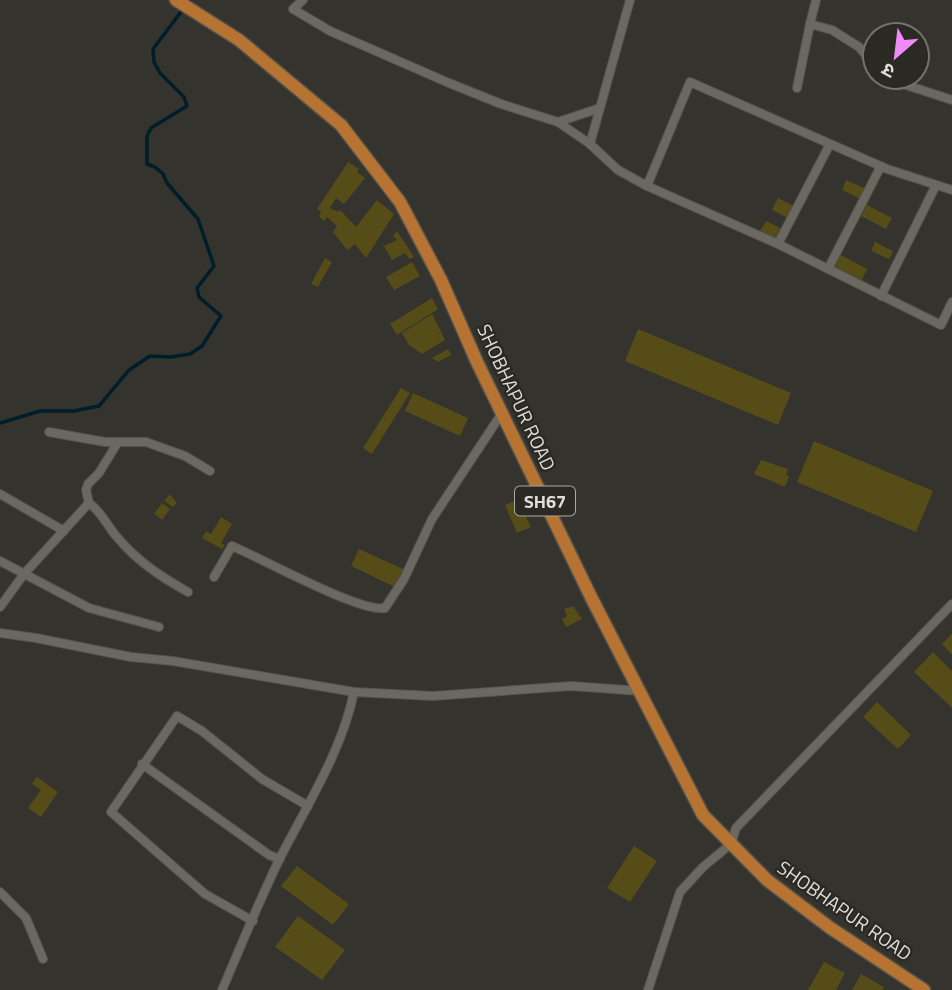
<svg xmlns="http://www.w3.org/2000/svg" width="952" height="990" viewBox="0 0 952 990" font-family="'Titillium Web','Noto Sans Devanagari',sans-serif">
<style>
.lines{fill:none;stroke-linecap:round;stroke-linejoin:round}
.stream{stroke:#001e2a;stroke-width:3.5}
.building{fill:#554c18}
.street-casing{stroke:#53524c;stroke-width:10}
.primary-casing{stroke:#53524c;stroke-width:15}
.street{stroke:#6a6861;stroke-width:8}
.primary{stroke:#b77332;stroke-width:12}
.labels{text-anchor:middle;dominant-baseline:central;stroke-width:5;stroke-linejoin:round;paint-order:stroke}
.shield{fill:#2a2923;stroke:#a9a8a4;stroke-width:2}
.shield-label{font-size:18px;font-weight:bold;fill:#e0dfdb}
.street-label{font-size:19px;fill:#e0dfdb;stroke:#2a2923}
</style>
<rect width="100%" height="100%" fill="#34332d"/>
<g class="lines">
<path class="stream" d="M0,423L40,411H74L99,406L129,370L150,356L171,357L190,354L202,346L221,316L199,297L197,288L214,266L198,219L167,183L163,174L155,167L147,164V136L151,128L187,106L184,97L160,73L154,62L153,49L190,0"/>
</g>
<g class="building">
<path d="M348,162L359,169L357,172L365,178L344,204L336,198L330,208L338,212L340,210L356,227L377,200L394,214L366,258L355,244L347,250L333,232L337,226L327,217L324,221L319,217L321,212L317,209Z"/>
<path d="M846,180L866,189L861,199L842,190Z"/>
<path d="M778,198L796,207L790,219L772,210Z"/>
<path d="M867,205L892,218L886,229L861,216Z"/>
<path d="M766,221L784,230L779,240L760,231Z"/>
<path d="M397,231L414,257L409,259L405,253L392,260L384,246L397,240L393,236Z"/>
<path d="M875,242L893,251L889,259L871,251Z"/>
<path d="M841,255L867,269L861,282L834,269Z"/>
<path d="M325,258L332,262L318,287L311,284Z"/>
<path d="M412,262L420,276L394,290L386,277Z"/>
<path d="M432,298L438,309L397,335L390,324Z"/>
<path d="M432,314L445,340L422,354L409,345L402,333Z"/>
<path d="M638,329L791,393L778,425L625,361Z"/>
<path d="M448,349L451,355L438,362L432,358Z"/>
<path d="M401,388L410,393L372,454L363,448Z"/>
<path d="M413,393L468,418L460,436L405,411Z"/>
<path d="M814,441L933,491L916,532L797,482Z"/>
<path d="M761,460L788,469L786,475L789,476L785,487L754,474Z"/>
<path d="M170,494L177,503L173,507L164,501Z"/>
<path d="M518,500L531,527L517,533L505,505Z"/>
<path d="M162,503L170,509L162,520L154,514Z"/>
<path d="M221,517L232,524L221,543L225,545L222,549L202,538L206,531L211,534Z"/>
<path d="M359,549L403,569L395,587L351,566Z"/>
<path d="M573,606L582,619L566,627L562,619L567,616L564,609Z"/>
<path d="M952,634V655L942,644Z"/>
<path d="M933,652L952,671V708L914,672Z"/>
<path d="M877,702L911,735L898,749L863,717Z"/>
<path d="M37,777L58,792L41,817L28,808L41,790L32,784Z"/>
<path d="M634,846L657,861L630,902L607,888Z"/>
<path d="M297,866L349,904L333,925L281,886Z"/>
<path d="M298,916L345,950L322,980L275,947Z"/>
<path d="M824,962L845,973L836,990H808Z"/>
<path d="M861,974L884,987L883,990H852Z"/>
</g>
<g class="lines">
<g class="street-casing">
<g id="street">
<path d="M303,0L293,9L330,31L449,83L501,104L558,122L590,144"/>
<path d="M630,0L590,144L618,170L647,186L778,244L941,325L952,302"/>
<path d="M816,0L810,24L832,30L859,47L875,66"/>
<path d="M891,77L900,83L952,100"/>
<path d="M797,88L810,24"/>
<path d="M558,122L600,108"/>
<path d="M647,186L690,82L887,169L952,190"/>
<path d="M778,244L830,144"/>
<path d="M828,269L881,166"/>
<path d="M881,296L936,185"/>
<path d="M49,432L105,442H146L185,456L210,471"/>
<path d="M118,442L99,473L88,484L86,490L89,503C102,512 107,526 117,537C137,561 161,577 188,592"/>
<path d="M0,494L64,531"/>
<path d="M0,561L89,608L159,627"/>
<path d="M214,577L232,546C261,558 360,613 385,608L404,579L432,519L502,413"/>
<path d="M0,607L24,574L89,503"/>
<path d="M0,633L36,638L131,657L173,661L354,692L433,696L571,686L640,691"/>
<path d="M142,764L269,855L280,859"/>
<path d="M0,892L26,918L43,959"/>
<path d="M253,921L205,894L111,812L177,716L202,731L262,779L308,806"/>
<path d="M222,990C241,946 259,901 280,858C307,805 342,751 354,692"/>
<path d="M648,990L680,892L703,867L731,844L736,828L952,604"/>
</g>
</g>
<g class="primary-casing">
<path id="primary" d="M176,0L239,40L341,125L400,202L441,280L477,362L591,597L703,815L767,880L829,927L924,990"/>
</g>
<use href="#street" class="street"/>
<use href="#primary" class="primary"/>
</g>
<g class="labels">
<rect class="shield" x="515" y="486.5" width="60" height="29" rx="5"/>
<g class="shield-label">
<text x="545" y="501">SH67</text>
</g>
<g class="street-label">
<text transform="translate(517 397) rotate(65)">SHOBHAPUR ROAD</text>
<text transform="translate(845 910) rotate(35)">SHOBHAPUR ROAD</text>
</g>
</g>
<g transform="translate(896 56) rotate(208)"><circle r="33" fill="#2a2923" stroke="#73726d" stroke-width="2"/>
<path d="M0-5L12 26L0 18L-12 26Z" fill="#ef8bf7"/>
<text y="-10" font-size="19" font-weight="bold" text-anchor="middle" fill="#e0dfdb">उ</text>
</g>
</svg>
